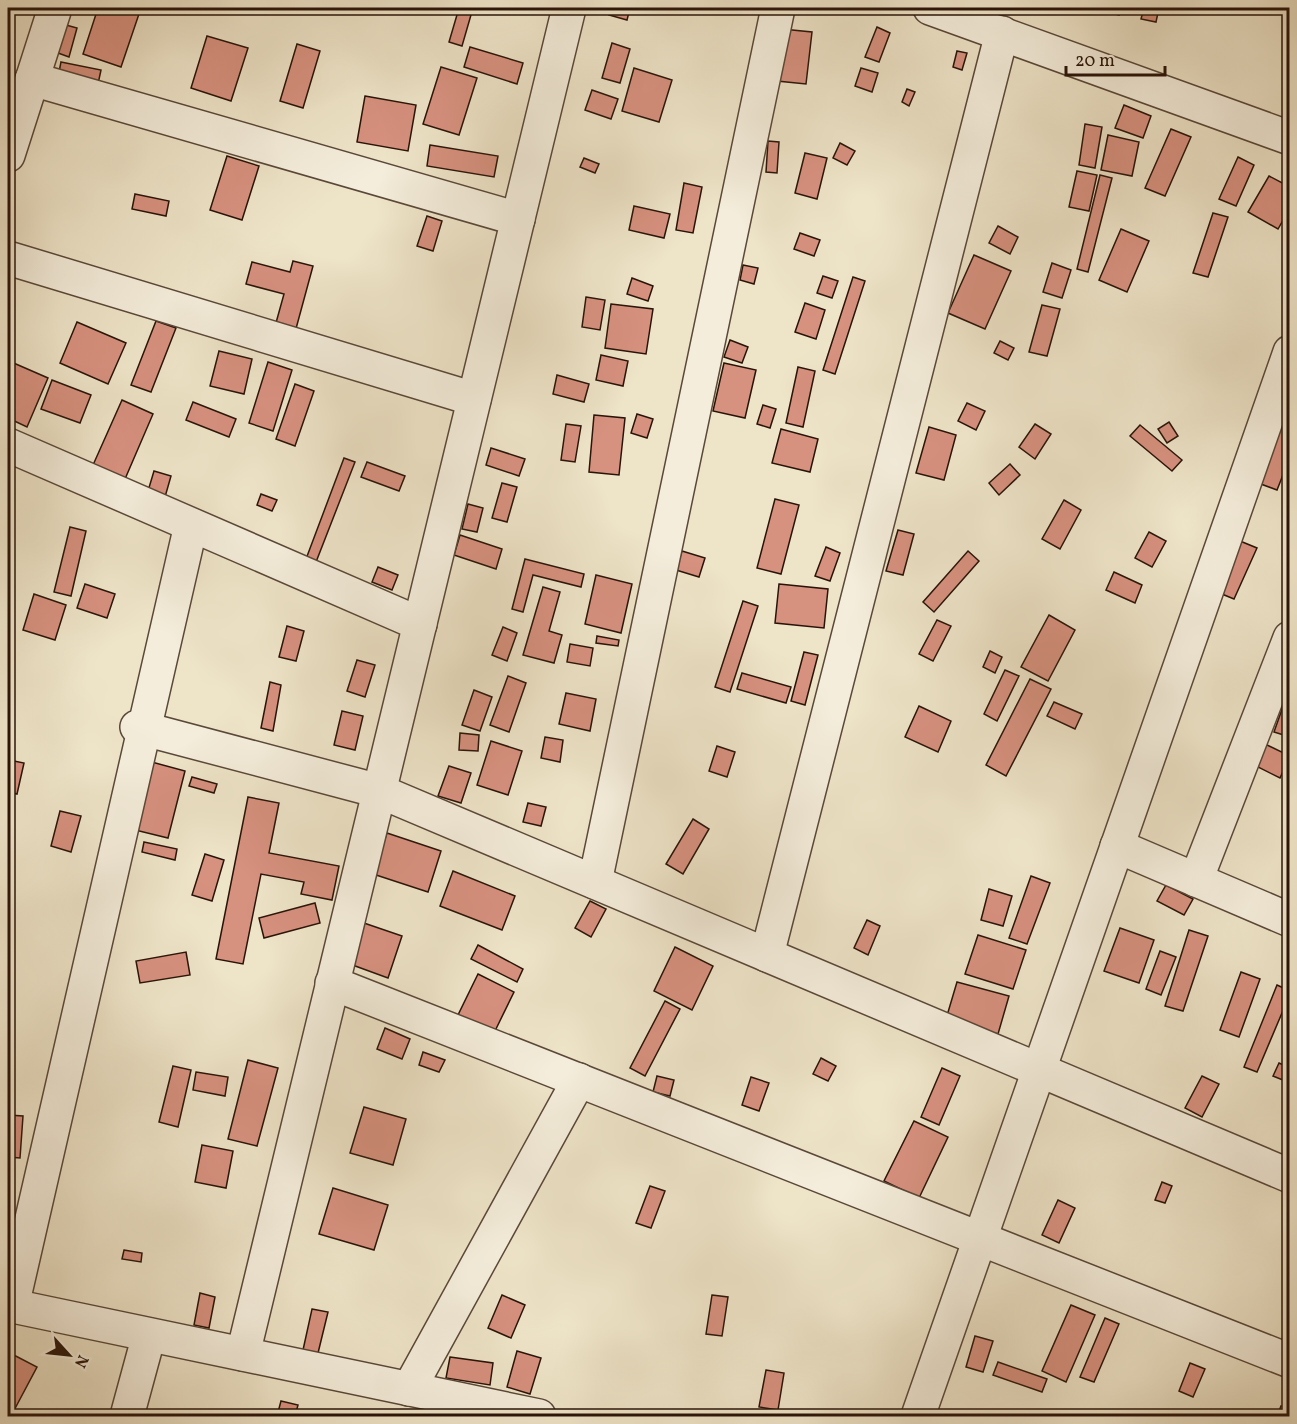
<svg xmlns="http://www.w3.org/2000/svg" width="1297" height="1424" viewBox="0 0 1297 1424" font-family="Vollkorn,serif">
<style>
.building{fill:#d7917f;stroke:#291409;stroke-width:1.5}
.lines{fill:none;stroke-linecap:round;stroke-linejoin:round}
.minor-casing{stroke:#5a4839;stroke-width:36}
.minor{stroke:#f4eddb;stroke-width:33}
</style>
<rect width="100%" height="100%" fill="#eee4c8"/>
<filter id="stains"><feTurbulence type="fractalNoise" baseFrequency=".00333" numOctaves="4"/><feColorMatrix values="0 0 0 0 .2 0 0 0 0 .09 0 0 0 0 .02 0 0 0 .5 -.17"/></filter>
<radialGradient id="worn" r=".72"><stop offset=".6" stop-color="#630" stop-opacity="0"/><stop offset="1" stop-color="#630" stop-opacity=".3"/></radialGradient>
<g class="building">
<path d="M98,8H141L121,67L83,54Z"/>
<path d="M459,8H473L462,46L449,42Z"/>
<path d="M611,8H630L627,20L609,15Z"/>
<path d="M1095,8H1121L1119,15Z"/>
<path d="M1144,8H1159L1156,22L1141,19Z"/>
<path d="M66,25L77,28L69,57L58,53Z"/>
<path d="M877,27L890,33L879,62L865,57Z"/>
<path d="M782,29L812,32L806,84L777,81Z"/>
<path d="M207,36L248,48L231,101L191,88Z"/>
<path d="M612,43L630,49L620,83L602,78Z"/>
<path d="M297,44L320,51L303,108L280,101Z"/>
<path d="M470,47L523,63L517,84L464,67Z"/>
<path d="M957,51L967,53L962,70L953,67Z"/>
<path d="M61,62L101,70L98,84L58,77Z"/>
<path d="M441,67L477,78L459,135L423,124Z"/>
<path d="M634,68L672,80L659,122L622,111Z"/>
<path d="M861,68L878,73L872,92L855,86Z"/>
<path d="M907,89L915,92L909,106L902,102Z"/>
<path d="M592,90L618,99L611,119L585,110Z"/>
<path d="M365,96L416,105L408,151L357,142Z"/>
<path d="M1124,105L1151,116L1143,138L1115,128Z"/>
<path d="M1085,124L1102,127L1095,168L1079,165Z"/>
<path d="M1171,129L1191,137L1165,196L1145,188Z"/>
<path d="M1108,135L1139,142L1132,176L1101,170Z"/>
<path d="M768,141L779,142L777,173L766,172Z"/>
<path d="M840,143L855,151L847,165L833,158Z"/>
<path d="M430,145L498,156L494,177L427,166Z"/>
<path d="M805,153L827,158L817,199L795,193Z"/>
<path d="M227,156L259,166L242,220L210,210Z"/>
<path d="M1238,157L1254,165L1236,206L1219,199Z"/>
<path d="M584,158L599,164L595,173L580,167Z"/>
<path d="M1077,171L1097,175L1089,211L1069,207Z"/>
<path d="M1100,175L1112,178L1088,272L1077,269Z"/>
<path d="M1269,176L1290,187V208L1278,229L1248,212Z"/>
<path d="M684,183L702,187L693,233L676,230Z"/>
<path d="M135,194L169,201L166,216L132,209Z"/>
<path d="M634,206L670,214L664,238L629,230Z"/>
<path d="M1213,213L1228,217L1208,277L1193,273Z"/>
<path d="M427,216L442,221L433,251L417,246Z"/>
<path d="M998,226L1018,237L1010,254L989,243Z"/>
<path d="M1121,229L1149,241L1127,292L1099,280Z"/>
<path d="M800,233L820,240L814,256L794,249Z"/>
<path d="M974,255L1011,271L985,329L948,313Z"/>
<path d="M293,261L313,266L294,336L274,330L284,294L246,284L252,262L290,272Z"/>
<path d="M1052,263L1071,270L1062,298L1043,292Z"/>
<path d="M743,265L758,268L754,284L740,280Z"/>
<path d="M823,276L838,281L832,298L817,293Z"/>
<path d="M853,277L865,281L835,374L823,370Z"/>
<path d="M632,278L653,286L648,301L627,294Z"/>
<path d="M586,297L605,300L600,330L582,327Z"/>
<path d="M805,303L825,310L816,339L795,332Z"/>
<path d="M611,304L653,309L646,354L605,348Z"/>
<path d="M1042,305L1060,309L1047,356L1029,352Z"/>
<path d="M156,321L176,328L151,392L131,385Z"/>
<path d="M77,322L126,343L108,384L60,363Z"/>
<path d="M730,340L748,347L742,363L724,357Z"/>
<path d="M1000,341L1014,348L1008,360L994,353Z"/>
<path d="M219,351L252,359L244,394L210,386Z"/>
<path d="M601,355L628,361L623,386L596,380Z"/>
<path d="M9,361L48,378L27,427L8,418Z"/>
<path d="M268,362L292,370L273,431L249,423Z"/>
<path d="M724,363L756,370L745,418L713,411Z"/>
<path d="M798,367L815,371L803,427L786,423Z"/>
<path d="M557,375L589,384L584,402L553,394Z"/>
<path d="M52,380L91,395L80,423L41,409Z"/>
<path d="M295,384L314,391L295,446L276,439Z"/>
<path d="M1290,398V457L1277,490L1258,483Z"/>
<path d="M122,400L153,414L125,479L93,465Z"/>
<path d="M193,402L236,419L229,437L186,420Z"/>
<path d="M967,403L985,411L976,430L958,421Z"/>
<path d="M763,405L776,409L770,428L757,424Z"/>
<path d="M637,414L653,419L647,438L631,433Z"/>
<path d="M594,415L625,418L619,475L589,472Z"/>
<path d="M1169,422L1178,436L1167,443L1158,429Z"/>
<path d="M566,424L581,426L575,462L561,460Z"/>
<path d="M1035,424L1051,434L1035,459L1019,447Z"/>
<path d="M1140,425L1182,460L1172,471L1130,436Z"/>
<path d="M929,427L956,435L944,480L916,473Z"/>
<path d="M781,429L818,439L810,472L772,463Z"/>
<path d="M491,448L525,459L519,476L486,465Z"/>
<path d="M344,458L355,462L316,562L306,559Z"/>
<path d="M367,462L405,476L399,491L361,477Z"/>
<path d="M1010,464L1020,475L999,495L989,483Z"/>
<path d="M154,471L171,476L165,497L148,491Z"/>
<path d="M502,483L517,487L507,522L492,518Z"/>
<path d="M261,494L277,500L272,511L257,505Z"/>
<path d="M775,499L799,505L781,574L757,568Z"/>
<path d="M1064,500L1081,510L1060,549L1042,539Z"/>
<path d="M468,504L483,508L477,532L462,529Z"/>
<path d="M70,527L86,531L71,596L54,592Z"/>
<path d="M898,530L914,534L903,575L886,571Z"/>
<path d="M1149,532L1166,541L1152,567L1135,558Z"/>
<path d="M460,535L502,549L496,569L454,555Z"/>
<path d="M1240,541L1257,548L1234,599L1217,592Z"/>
<path d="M826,547L840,553L830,581L815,576Z"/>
<path d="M682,551L705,558L699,577L676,570Z"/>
<path d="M968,551L979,561L934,612L923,602Z"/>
<path d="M525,559L584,574L581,587L533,575L523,612L512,609Z"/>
<path d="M378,567L398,575L392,590L372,582Z"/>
<path d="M1114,572L1142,585L1135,603L1106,590Z"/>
<path d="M596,575L632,584L621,633L585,624Z"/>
<path d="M85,584L115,594L107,618L77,608Z"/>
<path d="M779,584L828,589L824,628L775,623Z"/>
<path d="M543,587L560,592L549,631L562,635L554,663L523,655Z"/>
<path d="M34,594L66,605L55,640L23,630Z"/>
<path d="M743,601L758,606L730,692L715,687Z"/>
<path d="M1049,615L1075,630L1048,681L1021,667Z"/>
<path d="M937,620L951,626L933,661L919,654Z"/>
<path d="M287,626L304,631L296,661L279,657Z"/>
<path d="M503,627L517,633L507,661L492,655Z"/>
<path d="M597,636L619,640L618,646L596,643Z"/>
<path d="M570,644L593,648L590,666L567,662Z"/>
<path d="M990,651L1002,657L995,673L983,667Z"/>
<path d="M804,652L818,655L805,705L791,701Z"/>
<path d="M357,660L375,665L365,697L347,691Z"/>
<path d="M1005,670L1019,676L997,721L984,714Z"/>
<path d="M742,673L791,687L786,703L737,689Z"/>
<path d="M508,676L526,683L509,732L490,725Z"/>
<path d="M1030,679L1051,689L1006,776L986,765Z"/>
<path d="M270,682L281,685L273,731L261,728Z"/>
<path d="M474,690L492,697L480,731L462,725Z"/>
<path d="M566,693L596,699L590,731L559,724Z"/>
<path d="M1286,698L1290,699V737L1274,732Z"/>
<path d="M1054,702L1082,714L1075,729L1047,716Z"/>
<path d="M919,706L951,721L938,752L905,737Z"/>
<path d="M342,711L363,716L355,750L334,745Z"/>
<path d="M460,733L479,735L478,751L459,750Z"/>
<path d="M545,737L563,740L560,762L541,758Z"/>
<path d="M491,741L522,751L508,795L477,785Z"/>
<path d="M1265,744L1290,756L1280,778L1254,765Z"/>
<path d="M717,746L735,752L727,777L709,771Z"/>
<path d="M9,760L24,763L17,794L8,792Z"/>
<path d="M148,761L185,771L168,838L131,829Z"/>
<path d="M449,766L471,773L461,803L438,796Z"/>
<path d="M192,777L217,784L214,793L189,786Z"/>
<path d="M248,797L279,803L269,853L339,866L332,900L301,894L304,882L261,874L243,964L216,959Z"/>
<path d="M528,803L546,807L541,826L523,822Z"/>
<path d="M60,811L81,816L71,852L51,846Z"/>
<path d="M693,819L709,829L683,874L666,864Z"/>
<path d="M387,833L441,851L428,892L373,874Z"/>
<path d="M144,842L177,849L175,860L142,852Z"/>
<path d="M205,854L224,860L212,901L192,895Z"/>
<path d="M453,871L515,896L502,930L440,906Z"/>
<path d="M1031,876L1050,883L1027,944L1009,938Z"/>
<path d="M1166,885L1193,899L1184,915L1157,901Z"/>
<path d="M989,889L1012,896L1003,926L981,920Z"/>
<path d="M590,901L606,909L591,937L575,928Z"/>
<path d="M315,903L320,923L264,938L259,918Z"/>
<path d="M867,920L880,926L868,955L854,948Z"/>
<path d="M361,922L402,936L388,978L347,963Z"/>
<path d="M1120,928L1154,940L1139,983L1104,971Z"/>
<path d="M1189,930L1208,936L1183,1011L1165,1006Z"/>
<path d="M978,935L1026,950L1013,989L965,974Z"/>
<path d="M478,945L523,969L517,982L471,959Z"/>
<path d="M675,947L713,966L692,1010L654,991Z"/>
<path d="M1160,951L1176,957L1161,995L1146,989Z"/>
<path d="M186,952L190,975L140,983L136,961Z"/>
<path d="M1241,972L1260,979L1239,1037L1220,1030Z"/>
<path d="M478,974L514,992L494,1033L458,1015Z"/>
<path d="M957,982L1009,996L998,1034L946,1019Z"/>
<path d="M1277,985L1290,991V994L1257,1072L1244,1067Z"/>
<path d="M665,1001L680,1009L645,1076L630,1068Z"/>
<path d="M385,1028L410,1039L402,1059L377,1049Z"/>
<path d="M423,1052L445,1060L439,1072L419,1065Z"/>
<path d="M821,1058L836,1066L828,1081L813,1074Z"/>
<path d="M248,1060L278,1068L257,1146L228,1139Z"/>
<path d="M1279,1063L1290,1068V1083L1273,1076Z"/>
<path d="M173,1066L191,1070L178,1127L159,1122Z"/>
<path d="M942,1068L960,1076L939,1125L921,1117Z"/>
<path d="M196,1072L228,1077L225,1096L193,1090Z"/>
<path d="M657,1076L674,1080L670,1096L653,1092Z"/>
<path d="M1202,1076L1219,1084L1202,1117L1185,1108Z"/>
<path d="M751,1077L769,1083L759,1111L742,1105Z"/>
<path d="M364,1107L406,1119L393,1165L350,1153Z"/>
<path d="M8,1115L23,1116L20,1158L8,1157Z"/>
<path d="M914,1121L948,1137L919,1198L884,1181Z"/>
<path d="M202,1145L233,1151L226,1188L195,1182Z"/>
<path d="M1162,1182L1172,1186L1165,1203L1155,1200Z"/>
<path d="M650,1186L665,1191L651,1228L636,1223Z"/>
<path d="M333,1188L388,1205L374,1250L319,1234Z"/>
<path d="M1058,1200L1075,1208L1059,1243L1042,1235Z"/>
<path d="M124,1250L142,1253L141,1262L122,1259Z"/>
<path d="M200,1293L215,1297L209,1328L194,1325Z"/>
<path d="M502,1295L525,1305L511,1338L488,1328Z"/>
<path d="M712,1295L728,1297L722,1336L706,1334Z"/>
<path d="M1071,1305L1095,1315L1066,1382L1042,1371Z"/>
<path d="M312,1309L328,1312L318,1353L303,1350Z"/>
<path d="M1105,1318L1119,1324L1094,1382L1080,1377Z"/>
<path d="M975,1336L993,1341L983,1372L966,1367Z"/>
<path d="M517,1351L541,1358L530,1394L507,1387Z"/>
<path d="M8,1352L37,1367L11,1416H8Z"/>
<path d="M450,1357L493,1363L490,1385L446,1378Z"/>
<path d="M998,1362L1047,1379L1042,1392L993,1375Z"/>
<path d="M1190,1363L1205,1369L1193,1397L1179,1391Z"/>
<path d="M766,1370L784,1373L778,1410L759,1407Z"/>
<path d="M281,1401L298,1405L295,1416H277Z"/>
<path d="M1281,1406L1290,1409V1416H1277Z"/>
</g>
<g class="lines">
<g class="minor-casing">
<g id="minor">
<path d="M930,8L1290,138"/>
<path d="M32,79L518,219"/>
<path d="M8,155L55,8"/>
<path d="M8,258L474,399"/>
<path d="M8,445L420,624"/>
<path d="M137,727L379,791L1290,1176"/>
<path d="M1117,846L1290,920"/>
<path d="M1196,880L1290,638"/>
<path d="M595,882L778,8"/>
<path d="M767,955L1002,33"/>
<path d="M332,983L1290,1361"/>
<path d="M8,1305L539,1416"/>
<path d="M12,1306L191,525"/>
<path d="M243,1354L569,8"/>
<path d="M409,1389L579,1080"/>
<path d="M127,1416L149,1335"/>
<path d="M918,1416L1290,352"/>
</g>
</g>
<use href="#minor" class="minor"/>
</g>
<rect width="1297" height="1424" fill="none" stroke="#eee4c8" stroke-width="30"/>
<rect x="9" y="9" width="1279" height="1406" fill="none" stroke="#291409" stroke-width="3"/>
<rect x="15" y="15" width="1267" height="1394" fill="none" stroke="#291409" stroke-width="1.5"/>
<g transform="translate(69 1355) rotate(117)" stroke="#f4eddb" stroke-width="4.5" paint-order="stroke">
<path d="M0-4.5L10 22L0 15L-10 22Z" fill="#291409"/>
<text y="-9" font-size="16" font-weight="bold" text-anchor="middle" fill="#291409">N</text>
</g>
<path d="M1066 66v9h99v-9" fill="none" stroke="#291409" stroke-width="3"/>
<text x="1075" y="66" font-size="18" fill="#291409" stroke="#f4eddb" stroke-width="4.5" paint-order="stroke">20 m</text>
<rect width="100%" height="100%" filter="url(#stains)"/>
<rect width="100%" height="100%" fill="url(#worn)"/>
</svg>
